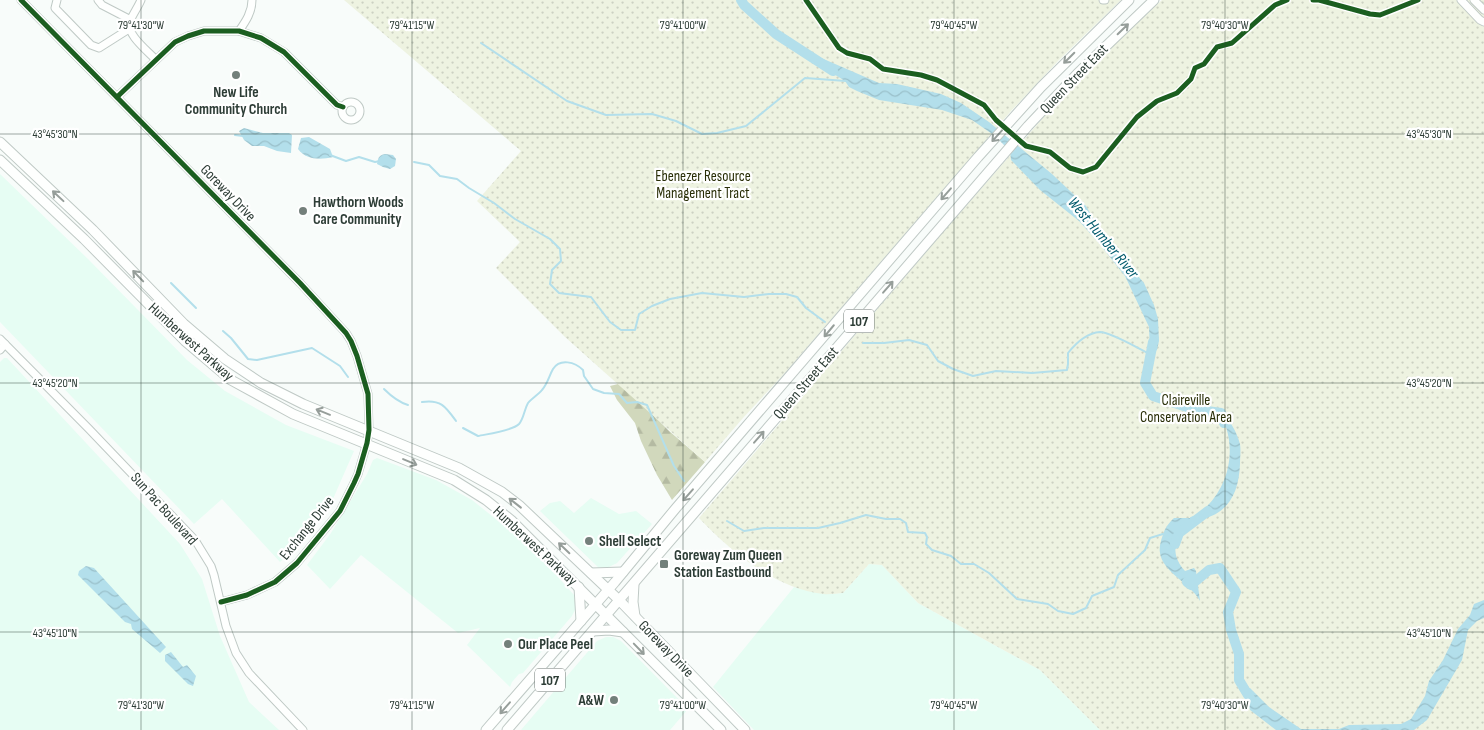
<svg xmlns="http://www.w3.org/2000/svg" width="1484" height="730" viewBox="0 0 1484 730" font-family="'Sofia Sans Condensed',sans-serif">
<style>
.built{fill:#e6fdf3}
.forest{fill:url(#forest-firs)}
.park{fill:url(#park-dots)}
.water{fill:url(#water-waves)}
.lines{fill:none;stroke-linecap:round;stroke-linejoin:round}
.stream{stroke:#b3dfeb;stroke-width:2}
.river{stroke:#b3dfeb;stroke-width:10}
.minor-casing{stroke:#bfc9c5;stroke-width:9}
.major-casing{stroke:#bfc9c5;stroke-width:11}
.minor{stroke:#fefffe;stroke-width:7}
.major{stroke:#fefffe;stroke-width:9}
.cycleway-casing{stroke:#fff;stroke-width:8}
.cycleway{stroke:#1b5e20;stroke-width:5}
.oneway{stroke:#969e9a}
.ticks{fill:none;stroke:#2d3d36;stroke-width:1;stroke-opacity:0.45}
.poi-dot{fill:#74807b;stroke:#fff;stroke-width:2}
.labels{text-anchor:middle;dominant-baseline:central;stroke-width:4.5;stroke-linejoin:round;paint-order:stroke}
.shield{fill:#fff;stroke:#6c7772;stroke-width:1}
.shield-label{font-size:14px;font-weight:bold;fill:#2d3d36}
.street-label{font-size:15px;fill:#2d3d36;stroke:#fff}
.poi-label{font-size:15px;font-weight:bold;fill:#2d3d36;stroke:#fff;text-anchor:start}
.park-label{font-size:15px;fill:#292e07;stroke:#fff}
.water-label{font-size:16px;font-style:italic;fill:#015a6c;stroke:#fff}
.ticks-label{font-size:12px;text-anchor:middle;fill:#2d3d36;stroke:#fff;stroke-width:4.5;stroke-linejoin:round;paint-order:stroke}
</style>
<defs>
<pattern id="forest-firs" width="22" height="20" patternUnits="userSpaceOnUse" patternTransform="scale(1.25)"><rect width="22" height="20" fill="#d1d8bc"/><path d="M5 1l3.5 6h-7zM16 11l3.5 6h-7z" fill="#b4baa2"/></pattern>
<pattern id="park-dots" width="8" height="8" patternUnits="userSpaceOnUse" patternTransform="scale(1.25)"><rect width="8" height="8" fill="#eef3e1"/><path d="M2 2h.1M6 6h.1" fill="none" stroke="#ccd1c2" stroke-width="1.8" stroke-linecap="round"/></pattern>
<pattern id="water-waves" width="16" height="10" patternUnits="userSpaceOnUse" patternTransform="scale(1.25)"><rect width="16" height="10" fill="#b3dfeb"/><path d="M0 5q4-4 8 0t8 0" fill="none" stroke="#9ac0ca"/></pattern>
</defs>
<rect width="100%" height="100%" fill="#f8fcfa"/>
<g class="built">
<path d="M0,174L88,259L187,360L225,391L286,425L354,451L329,508L299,545L280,562L222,499L194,524L0,322Z"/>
<path d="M4,358H7L180,544L202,579L220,636L249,702L279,730H0V362Z"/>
<path d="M377,458L436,480L472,500L517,536L557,576L574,595L576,608L572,616L523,673L519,674L512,682L510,687L467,645L480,628L458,633L361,555L330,589L307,565L331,533L367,474L373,460Z"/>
<path d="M591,498L619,514L636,511L652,524L617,563L607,568L598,567L540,511L550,503L560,501L574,513Z"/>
<path d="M869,564L882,565L918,603L1040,670L1100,730H754L713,687L794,587L825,594L843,593Z"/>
<path d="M606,637H613L621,641L688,709L670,730H521L597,641Z"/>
</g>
<path class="forest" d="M622,383L668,430L705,462L672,500L657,475L641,441L635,423L617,400L610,386Z"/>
<g class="park">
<path d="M344,0H1121L1059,60L1011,111L783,375L743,418L705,462L565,337L496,268L520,242L477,201L521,151Z"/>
<path d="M1162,0H1484V730H1100L1040,670L918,603L882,565L869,564L843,593C837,593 830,595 823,594C775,588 731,552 699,518L944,231L1050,110L1118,41Z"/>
</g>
<g class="water">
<path d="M819,57L879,83L897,84L941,94L961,103L989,122L1052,174L1086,206L1103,235L1144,283L1154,305L1158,319L1159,341L1157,350L1150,354L1149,327L1125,276L1098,242L1079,221L1040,190L1011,160L1010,151L995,136L972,120L942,110L879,100L857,91L849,87L845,81L824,68Z"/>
<path d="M244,128L263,133H289L292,135L291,153L277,151L264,146H252L244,140L239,131Z"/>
<path d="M309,137L330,149L333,157C320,160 306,160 298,149L301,138Z"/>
<path d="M385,154L393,155L396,159L395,166L390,169L383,167L377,164C378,158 379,155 385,154Z"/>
<path d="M1217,410H1221C1229,419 1237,432 1240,444C1241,450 1240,458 1240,464C1239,493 1228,516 1196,520L1194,517C1223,498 1237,461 1226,427C1224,421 1220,415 1217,410Z"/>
<path d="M1174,518H1191C1176,536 1168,552 1185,571L1194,568L1196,571L1200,601C1190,581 1152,569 1161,541C1165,529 1165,527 1174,518Z"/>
<path d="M86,566L94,568L166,647L160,653L132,629L131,624L125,622L78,575L79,571Z"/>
<path d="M1484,600V618L1477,621L1468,630L1462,660L1427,720L1414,730H1276L1250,710L1244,688H1250L1269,707L1301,729H1339L1349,725L1401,724L1411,719L1425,696L1429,681L1443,660L1458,629L1470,615L1474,604Z"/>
<path d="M171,652L183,667L187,665L196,676L193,686L188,684L165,661V655Z"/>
</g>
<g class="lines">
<g class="stream">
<path d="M481,43L567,101L606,115L652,114L676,121L702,134L717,133L746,126L805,78L846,81"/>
<path d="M235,135L243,136"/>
<path d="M330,155L346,161L359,157L375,162L380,161"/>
<path d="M414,162L429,165L440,176L457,179L469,188L494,203L515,219L550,239L560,249L561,261L552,270L550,284L559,293L591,297L610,322L621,330H635L639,314L652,306L670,299L702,293L744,297L769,294H786L797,297L806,308L825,322"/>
<path d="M171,283L196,308"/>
<path d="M223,331L231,338L248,359L257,360L312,348L340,366L348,377"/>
<path d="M863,343H884L909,340L927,345L938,361L953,369L973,376L996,371L1032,373L1067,370L1068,364V353C1076,343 1086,333 1100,332C1111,332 1139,349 1150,354"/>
<path d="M384,389C391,396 398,402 408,405"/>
<path d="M422,402C441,399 446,407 456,421"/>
<path d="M463,428L478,436C487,434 512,431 519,424C524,418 524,410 528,403C532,398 538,395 542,390C548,383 549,376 553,369C560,358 575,362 583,370L584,376L593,389L604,393L619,394L627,403L637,402L647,405L674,466L684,481"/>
<path d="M1191,518L1194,517"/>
<path d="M727,521L744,531L764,528H818L840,523L866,515L886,519H900L906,523L908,532L925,533L927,537L926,544L932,550L951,556L961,564H974L989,573L1017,599L1048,604L1058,611L1073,614L1086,608L1092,596L1114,587L1118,575L1145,550L1150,538L1163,534"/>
</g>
<g class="river">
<path d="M741,0L744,5L776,34L833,71"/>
<path d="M1153,342L1145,383L1153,396L1193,409L1221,413L1224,423"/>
<path d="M1175,544L1179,533L1208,511"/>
<path d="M1187,582L1191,585L1209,570L1220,568L1236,592L1228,612L1231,630L1239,654V680L1251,700"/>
</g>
<g class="minor-casing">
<g id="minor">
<path d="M21,0L300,283L346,333L351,341L357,356L368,394L369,430L367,443L358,474L354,483L340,511L297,563L275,582L247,595L221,602"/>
<path d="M57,0L55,8L91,45L99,48L129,29"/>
<path d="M98,0L102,5L131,20"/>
<path d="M141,0C138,7 133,14 130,21C125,34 148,51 156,60"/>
<path d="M1103,0H1105"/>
<path d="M1461,0L1480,20L1484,22"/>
<path d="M1474,0L1484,10"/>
<path d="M239,31C246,21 252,12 252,0"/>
<path d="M117,97L175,42L188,36L204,31H239L261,38L284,52L337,105L343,107"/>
<circle cx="351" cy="111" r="9"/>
<path d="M0,339L89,429L195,540L211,566L214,575L226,626L236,653L249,673L303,730"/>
<path d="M0,350L5,344"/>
</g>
</g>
<g class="major-casing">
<g id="major">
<path d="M0,142L93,230L184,324L225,359L261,383L303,404L459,468L502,492L519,505L619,600L745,730"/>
<path d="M0,160L84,239L185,341L231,380L293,414L454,480L486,500L511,520L721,730"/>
<path d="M591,573L623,572"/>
<path d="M634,584L633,602L635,616"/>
<path d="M579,587L581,621"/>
<path d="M593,631L609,630L623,632"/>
<path d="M486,730L615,582L676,508L978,157L1041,87L1129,0"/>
<path d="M507,730L1028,126L1077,74L1154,0"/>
</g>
</g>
<use href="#minor" class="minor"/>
<use href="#major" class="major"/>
<g class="cycleway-casing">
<g id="cycleway">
<path d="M21,0L300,283L346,333L351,341L357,356L368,394L369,430L367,443L358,474L354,483L340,511L297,563L275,582L247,595L221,602"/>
<path d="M806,0L839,48L847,53L870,59L883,69L921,75L937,80L984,105L996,120L1026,146L1050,152L1070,168L1083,172L1096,167L1137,117L1157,101L1177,93L1191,79L1195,68L1204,64L1217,47L1232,43L1275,5L1287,0"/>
<path d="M1313,0H1319L1370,14L1380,15L1418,0"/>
<path d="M117,97L175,42L188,36L204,31H239L261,38L284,52L337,105L343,107"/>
</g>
</g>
<use href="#cycleway" class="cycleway"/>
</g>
<defs><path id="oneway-shaft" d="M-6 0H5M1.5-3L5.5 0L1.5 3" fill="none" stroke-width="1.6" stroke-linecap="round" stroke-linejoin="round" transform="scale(1.25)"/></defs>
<g class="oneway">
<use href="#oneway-shaft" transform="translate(1123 29) rotate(-44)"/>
<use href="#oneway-shaft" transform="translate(1069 58) rotate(135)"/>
<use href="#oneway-shaft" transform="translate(997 136) rotate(132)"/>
<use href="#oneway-shaft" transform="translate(946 194) rotate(131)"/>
<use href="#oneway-shaft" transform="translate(58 196) rotate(-137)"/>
<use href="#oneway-shaft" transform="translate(138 276) rotate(-134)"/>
<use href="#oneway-shaft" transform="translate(888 287) rotate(-49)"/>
<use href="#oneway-shaft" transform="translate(829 331) rotate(130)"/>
<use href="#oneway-shaft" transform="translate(323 412) rotate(-158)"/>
<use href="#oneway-shaft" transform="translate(759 437) rotate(-49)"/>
<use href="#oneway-shaft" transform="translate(410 462) rotate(23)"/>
<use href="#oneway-shaft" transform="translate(688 495) rotate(131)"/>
<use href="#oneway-shaft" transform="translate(515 503) rotate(-142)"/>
<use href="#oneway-shaft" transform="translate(564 548) rotate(-136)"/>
<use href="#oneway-shaft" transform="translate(639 649) rotate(46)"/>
<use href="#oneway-shaft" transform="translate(505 708) rotate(131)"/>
</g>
<path class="ticks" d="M141,0V730M412,0V730M683,0V730M954,0V730M1225,0V730M0,134H1484M0,383H1484M0,632H1484"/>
<g class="poi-dot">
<circle cx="236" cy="75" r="5"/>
<circle cx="303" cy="211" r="5"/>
<circle cx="589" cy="541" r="5"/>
<rect x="659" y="559" width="10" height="10" rx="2.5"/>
<circle cx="508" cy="644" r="5"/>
<circle cx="614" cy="700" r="5"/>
</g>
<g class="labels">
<g class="shield">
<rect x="844" y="309.5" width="30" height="23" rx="4"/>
<rect x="535" y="668.5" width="30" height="23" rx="4"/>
</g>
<g class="shield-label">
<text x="859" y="321">107</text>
<text x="550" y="680">107</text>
</g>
<g class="street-label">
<text transform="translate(1074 79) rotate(-46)">Queen Street East</text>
<text transform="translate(228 193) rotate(46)">Goreway Drive</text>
<text transform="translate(191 342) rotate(42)">Humberwest Parkway</text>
<text transform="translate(806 383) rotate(-49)">Queen Street East</text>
<text transform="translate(164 509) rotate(48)">Sun Pac Boulevard</text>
<text transform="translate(307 528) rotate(-51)">Exchange Drive</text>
<text transform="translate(535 546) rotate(43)">Humberwest Parkway</text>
<text transform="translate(666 649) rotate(46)">Goreway Drive</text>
</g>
<g class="poi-label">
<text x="236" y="92" text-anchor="middle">New Life<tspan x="236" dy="17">Community Church</tspan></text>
<text x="313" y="202">Hawthorn Woods<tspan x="313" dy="17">Care Community</tspan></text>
<text x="599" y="541">Shell Select</text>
<text x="674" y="555">Goreway Zum Queen<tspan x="674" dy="17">Station Eastbound</tspan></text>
<text x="518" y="644">Our Place Peel</text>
<text x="604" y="700" text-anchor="end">A&amp;W</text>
</g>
<g class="park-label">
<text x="703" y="176">Ebenezer Resource<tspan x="703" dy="17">Management Tract</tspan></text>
<text x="1186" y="400">Claireville<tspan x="1186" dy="17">Conservation Area</tspan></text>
</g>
<g class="water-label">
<text transform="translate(1103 238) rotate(50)">West Humber River</text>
</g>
</g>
<g class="ticks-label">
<text x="141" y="29">79°41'30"W</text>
<text x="412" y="29">79°41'15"W</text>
<text x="683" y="29">79°41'00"W</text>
<text x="954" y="29">79°40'45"W</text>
<text x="1225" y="29">79°40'30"W</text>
<text x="55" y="138">43°45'30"N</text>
<text x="1429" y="138">43°45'30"N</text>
<text x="55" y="387">43°45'20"N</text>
<text x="1429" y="387">43°45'20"N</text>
<text x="55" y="637">43°45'10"N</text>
<text x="1429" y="637">43°45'10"N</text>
<text x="141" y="709">79°41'30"W</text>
<text x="412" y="709">79°41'15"W</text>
<text x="683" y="709">79°41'00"W</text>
<text x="954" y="709">79°40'45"W</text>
<text x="1225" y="709">79°40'30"W</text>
</g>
</svg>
